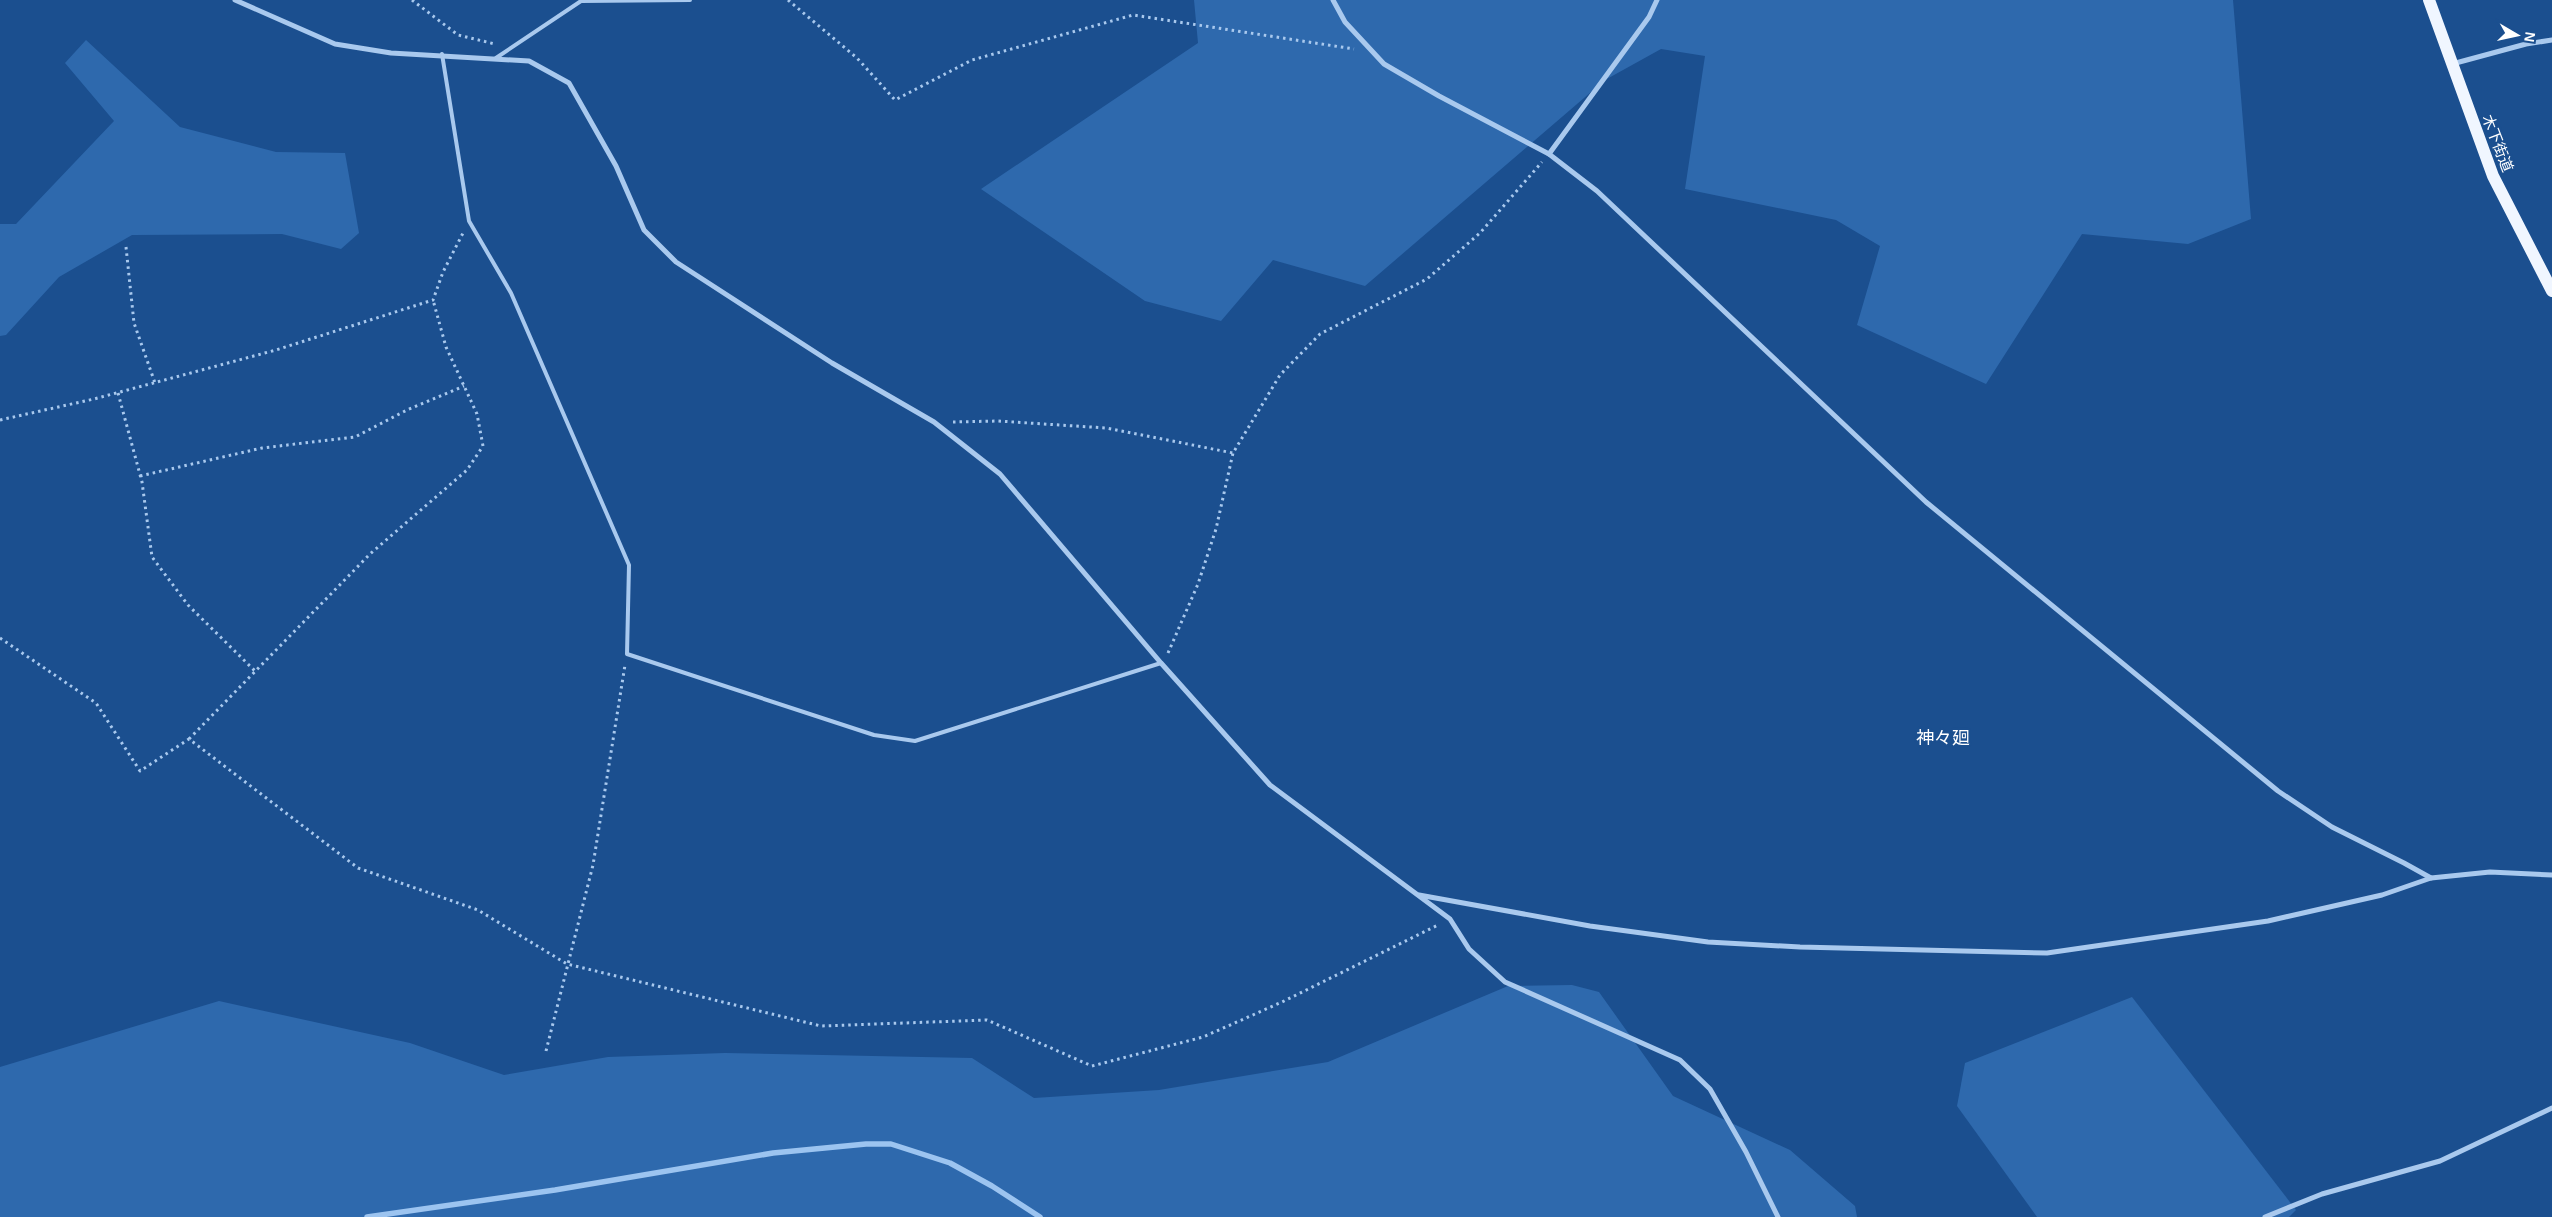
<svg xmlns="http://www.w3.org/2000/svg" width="2552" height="1217" viewBox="0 0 2552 1217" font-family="Arial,'Noto Sans JP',sans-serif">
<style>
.green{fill:#2e69ad}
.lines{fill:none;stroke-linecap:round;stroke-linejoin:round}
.stream{stroke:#9cc4f0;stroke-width:5.5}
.path{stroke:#a9c9ee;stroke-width:3;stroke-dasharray:2.5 4;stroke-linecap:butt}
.service{stroke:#a9c9ee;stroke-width:4}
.minor{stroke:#a9c9ee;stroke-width:5}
.primary{stroke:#f0f6ff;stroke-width:12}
.labels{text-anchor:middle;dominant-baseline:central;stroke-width:4.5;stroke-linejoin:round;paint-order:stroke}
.street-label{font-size:15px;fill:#fff;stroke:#1b4f8f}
.quarter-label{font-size:18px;fill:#fff;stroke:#1b4f8f}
</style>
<rect width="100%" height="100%" fill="#1b4f8f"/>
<g class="green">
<path d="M1194,0H2233L2251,219L2188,244L2082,234L1986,384L1857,325L1880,246L1836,220L1685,189L1705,56L1661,49L1605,80L1365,286L1273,260L1221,321L1145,301L981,189L1198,43Z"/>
<path d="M86,40L180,127L276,152L345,153L359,233L341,249L282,234L132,235L59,277L6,335L0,336V224H16L114,121L65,63Z"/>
<path d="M1572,985L1599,992L1673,1096L1790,1150L1855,1206L1857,1217H0V1067L219,1001L410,1043L504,1075L608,1057L725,1053L972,1058L1034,1098L1159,1090L1328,1062L1508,986Z"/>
<path d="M2132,997L2296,1210L2289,1217H2037L1957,1106L1965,1063Z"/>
</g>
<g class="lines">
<path class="stream" d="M367,1217L555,1190L773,1153L866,1144H891L950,1163L992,1186L1040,1217"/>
<g class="path">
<path d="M412,0L458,35L495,44"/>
<path d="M788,0L857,58L895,100L972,60L1133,15L1354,49"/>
<path d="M126,247L134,323L155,383"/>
<path d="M118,393L142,482L152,557L188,605L255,671"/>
<path d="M0,420L94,399L276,350L433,300L443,272L463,233"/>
<path d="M953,422L998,421L1106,428L1233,453L1280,375L1320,334L1427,279L1480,233L1542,162"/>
<path d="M140,476L262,448L355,437L407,410L464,386"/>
<path d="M0,638L96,703L140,771L189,739L358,868L478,910L567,964L821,1026L987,1020L1092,1066L1203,1037L1282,1002L1438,925"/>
<path d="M1168,653L1198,584L1216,529L1233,453"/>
<path d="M189,739L370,554L467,470L483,446L477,414L446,347L433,300"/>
<path d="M546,1051L593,865L625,665"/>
</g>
<g class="service">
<path d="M442,54L469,221L511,293L629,565L627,654L874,735L915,741L1161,663"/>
<path d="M496,58L581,1L690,0"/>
</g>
<g class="minor">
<path d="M235,0L335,44L391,53L529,61L569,83L616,166L644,230L676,262L832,363L934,422L1000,474L1161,663L1270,785L1450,919L1469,949L1505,982L1680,1060L1710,1089L1746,1152L1778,1217"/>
<path d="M1333,0L1345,22L1384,64L1439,96L1549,154L1597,191L1926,502L2278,791L2332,827L2404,863L2431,878"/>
<path d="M2452,64L2526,44L2552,40"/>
<path d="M1549,154L1649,17L1657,0"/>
<path d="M1419,895L1590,926L1708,942L1800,947L2047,953L2268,921L2382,895L2431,878L2490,872L2552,875"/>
<path d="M2265,1217L2322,1194L2440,1161L2552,1108"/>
</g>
<path class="primary" d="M2429,0L2493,176L2552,291"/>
</g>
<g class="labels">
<g class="street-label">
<text transform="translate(2498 143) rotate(69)">木下街道</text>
</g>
<g class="quarter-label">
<text x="1943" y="738">神々廻</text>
</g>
</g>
<g transform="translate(2517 35) rotate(99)" stroke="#1b4f8f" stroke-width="4" paint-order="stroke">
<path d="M0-4L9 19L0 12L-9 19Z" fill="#ffffff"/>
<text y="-8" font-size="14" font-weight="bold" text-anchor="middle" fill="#ffffff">N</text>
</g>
</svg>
